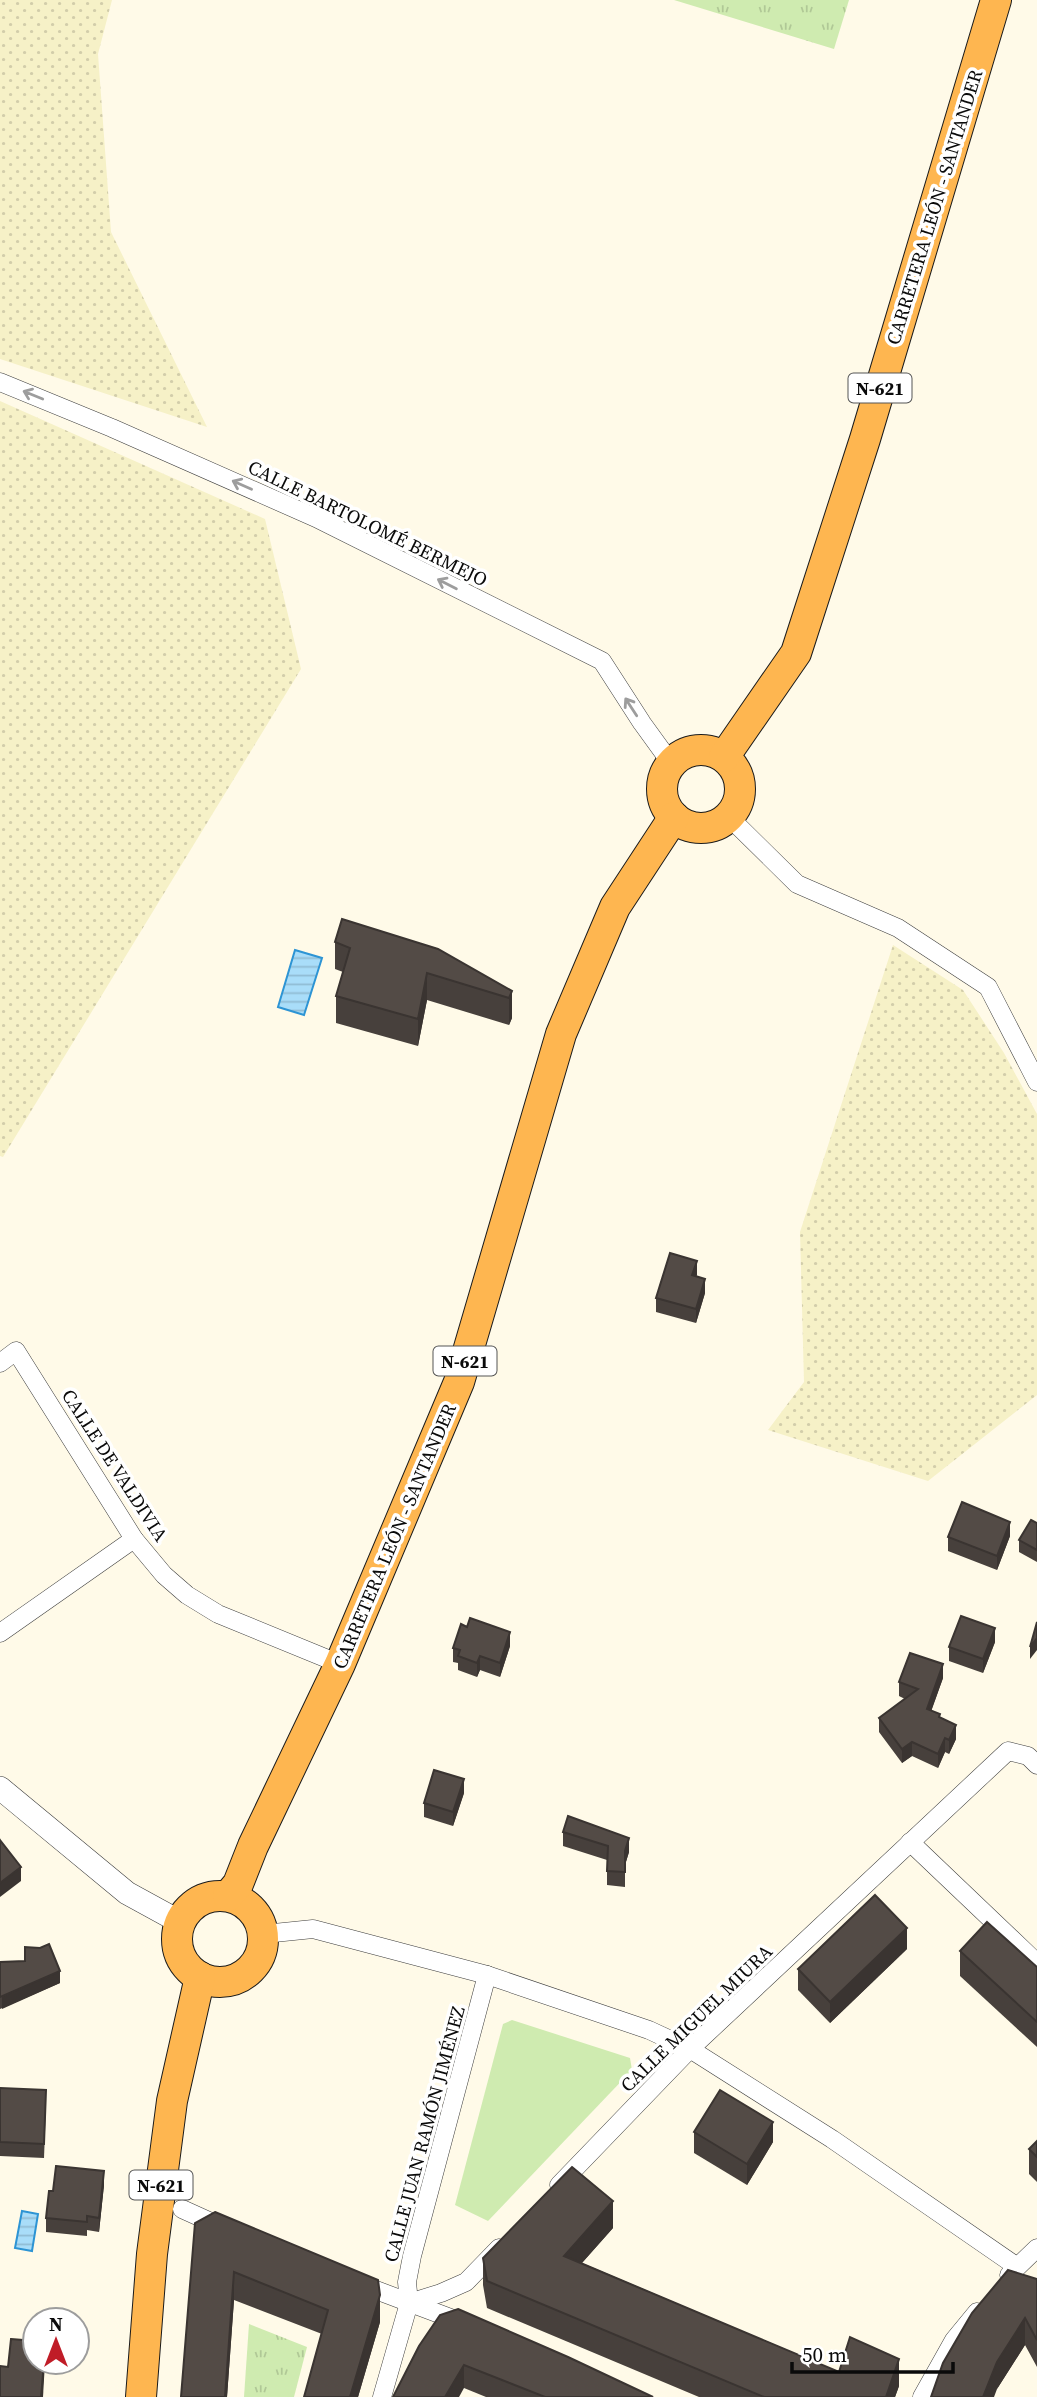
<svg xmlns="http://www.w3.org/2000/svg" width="1037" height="2397" viewBox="0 0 1037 2397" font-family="'Source Serif 4',serif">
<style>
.farmland{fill:url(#farmland-dots)}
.grass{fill:url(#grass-tufts)}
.park{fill:#cfebb0}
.water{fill:url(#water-rules);stroke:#2d94d4;stroke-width:2}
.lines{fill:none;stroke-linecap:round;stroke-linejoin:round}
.minor-casing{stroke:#3d3d3d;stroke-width:19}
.tertiary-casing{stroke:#3d3d3d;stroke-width:24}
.trunk-casing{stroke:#1b1b1b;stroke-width:32}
.minor{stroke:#fff;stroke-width:18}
.tertiary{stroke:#fff;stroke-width:23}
.trunk{stroke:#feb650;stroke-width:30}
.wall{fill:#47403c}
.shaded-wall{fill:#3a3431}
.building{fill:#534b46;stroke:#3a3431;stroke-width:2}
.oneway{stroke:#9d9d9d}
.labels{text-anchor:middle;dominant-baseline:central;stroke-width:7;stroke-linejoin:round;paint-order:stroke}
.shield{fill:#fff;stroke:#545454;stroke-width:2}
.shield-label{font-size:18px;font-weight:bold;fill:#0a0a0a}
.street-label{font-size:19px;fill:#0a0a0a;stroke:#fff}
</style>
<defs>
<pattern id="farmland-dots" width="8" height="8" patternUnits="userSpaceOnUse" patternTransform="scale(1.75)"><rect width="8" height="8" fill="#f6f1c7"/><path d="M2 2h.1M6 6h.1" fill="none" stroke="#d2cdaa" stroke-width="1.8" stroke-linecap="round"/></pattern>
<pattern id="grass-tufts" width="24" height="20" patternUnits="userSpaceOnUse" patternTransform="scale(1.75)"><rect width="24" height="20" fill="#cfebb0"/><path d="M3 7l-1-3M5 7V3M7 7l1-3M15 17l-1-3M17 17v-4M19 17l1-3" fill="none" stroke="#b0c896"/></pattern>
<pattern id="water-rules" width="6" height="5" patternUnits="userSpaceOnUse" patternTransform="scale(1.75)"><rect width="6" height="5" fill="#a9ddf9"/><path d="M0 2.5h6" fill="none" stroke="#90bcd4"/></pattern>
</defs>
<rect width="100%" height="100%" fill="#fffae8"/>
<g class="farmland">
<path d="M0,0H112L98,54L111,232L207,427L0,359Z"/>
<path d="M0,401L265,519L301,669L3,1157L0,1156Z"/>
<path d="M893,945L963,990L1004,1053L1037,1114V1395L928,1481L768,1430L804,1382L800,1232Z"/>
</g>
<g class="grass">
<path d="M674,0H849L834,49Z"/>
<path d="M249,2324L307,2347L294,2397H244Z"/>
</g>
<path class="park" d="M512,2020L630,2058L632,2070L488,2221L455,2205L503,2024Z"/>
<g class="water">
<path d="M295,950L322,958L304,1015L278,1007Z"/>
<path d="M22,2211L38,2214L32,2251L15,2248Z"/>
</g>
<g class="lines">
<g class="minor-casing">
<g id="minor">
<path d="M0,382L112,428L316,518L602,661L642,723L671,763"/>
<path d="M728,816L797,884L898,928L988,987L1037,1082"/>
<path d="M0,1363L16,1351L134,1539L164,1575L187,1595L218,1614L340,1664"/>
<path d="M0,1633L134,1539"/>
<path d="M910,1842L1037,1963"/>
<path d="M264,1934L313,1929L487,1975L649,2030L690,2049L832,2139L1016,2266"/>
<path d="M559,2185L690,2049L1008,1751L1028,1756L1037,1765"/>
<path d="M182,2209L224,2228"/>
<path d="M1009,2275L1037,2248"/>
<path d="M360,2284L461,2322"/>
<path d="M409,2303L441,2293L466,2282L499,2248"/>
<path d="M382,2397L409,2303L407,2282L412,2256L487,1975"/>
<path d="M922,2397L954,2340L977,2312"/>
</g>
</g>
<g class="tertiary-casing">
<path id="tertiary" d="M0,1788L127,1893L180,1922"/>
</g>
<g class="trunk-casing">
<g id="trunk">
<circle cx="701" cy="789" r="39"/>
<path d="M724,757L796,653L865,439L996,0"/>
<circle cx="220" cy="1939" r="43"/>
<path d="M228,1896L238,1884L253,1846L340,1664L459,1382L561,1034L615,907L674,817"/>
<path d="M141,2397L152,2254L172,2101L200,1977"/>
</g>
</g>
<use href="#minor" class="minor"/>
<use href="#tertiary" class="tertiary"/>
<use href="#trunk" class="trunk"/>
</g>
<g class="wall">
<path d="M335,942L512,991V1018L509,1025L427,1000L418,1046L336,1023V996L343,972L335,969Z"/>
<path d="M696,1276L705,1293L696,1323L656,1312V1298Z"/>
<path d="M1037,1523V1562L1019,1552V1540Z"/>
<path d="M1010,1536L997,1570L948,1551V1537Z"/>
<path d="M995,1642L983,1673L949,1661V1647Z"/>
<path d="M510,1646L500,1677L480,1670L477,1677L458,1670V1663L453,1662V1648Z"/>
<path d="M943,1678L931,1711L940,1718L956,1739L949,1754L945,1752L938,1768L912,1756L902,1763L879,1732V1718L905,1699L899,1696V1682Z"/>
<path d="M464,1793L453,1826L424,1817V1803Z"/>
<path d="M563,1832L629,1852L625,1865V1887L607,1885V1860L563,1846Z"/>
<path d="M907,1949L830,2023L798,1990V1969Z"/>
<path d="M960,1951L1037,1967V2047L960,1976Z"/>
<path d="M0,1962L60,1983L0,2009Z"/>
<path d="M0,2088L46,2104L44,2158L0,2156Z"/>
<path d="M694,2132L773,2142L747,2185L694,2153Z"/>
<path d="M1037,2141V2182L1029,2174V2149Z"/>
<path d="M104,2185L99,2232L87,2230V2236L46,2232V2218L53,2191Z"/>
<path d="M195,2223L380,2322L358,2397H304L322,2334L234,2300L227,2397H181Z"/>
<path d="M613,2228L582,2263L839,2372L899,2386L895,2397H699L487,2308L483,2285V2258Z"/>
<path d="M1037,2279V2367L1025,2345L997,2389Z"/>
<path d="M419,2346L653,2397H486L464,2388Z"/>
</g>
<g class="shaded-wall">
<path d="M427,973V1000L418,1046V1019Z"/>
<path d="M512,991V1018L509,1025V998Z"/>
<path d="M697,1261V1275L692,1289V1275Z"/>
<path d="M705,1279V1293L696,1323V1309Z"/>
<path d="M1010,1522V1536L997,1570V1556Z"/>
<path d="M995,1628V1642L983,1673V1659Z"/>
<path d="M510,1632V1646L500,1677V1663Z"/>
<path d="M1037,1638V1650L1030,1659V1647Z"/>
<path d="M480,1656V1670L477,1677V1663Z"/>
<path d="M943,1664V1678L927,1723V1709Z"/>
<path d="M956,1725V1739L949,1754V1740Z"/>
<path d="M945,1738V1752L938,1768V1754Z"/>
<path d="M912,1742V1756L902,1763V1749Z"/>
<path d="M464,1779V1793L453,1826V1812Z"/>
<path d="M629,1838V1852L625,1865V1851Z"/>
<path d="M21,1867V1881L0,1897V1883Z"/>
<path d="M907,1928V1949L830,2023V2002Z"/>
<path d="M60,1971V1983L2,2009V1997Z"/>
<path d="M773,2122V2142L747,2185V2164Z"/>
<path d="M104,2171V2185L99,2232V2218Z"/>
<path d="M613,2201V2228L564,2283V2256Z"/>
<path d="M234,2272V2300L227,2397H225Z"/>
<path d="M380,2295V2322L358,2397H350Z"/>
<path d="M1025,2318V2345L997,2389L994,2397H983L997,2362Z"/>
<path d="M899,2359V2386L895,2397H886Z"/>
<path d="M44,2362H45L43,2397H41Z"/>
<path d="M464,2365V2388L459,2397H445Z"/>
</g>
<g class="building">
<path d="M342,919L438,949L512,991L509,998L427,973L418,1019L336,996L350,948L335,942Z"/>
<path d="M670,1253L697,1261L692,1275L705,1279L696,1309L656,1298Z"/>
<path d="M962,1502L1010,1522L997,1556L948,1537Z"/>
<path d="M1031,1520L1037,1523V1550L1019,1540Z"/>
<path d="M961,1616L995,1628L983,1659L949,1647Z"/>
<path d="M470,1618L510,1632L500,1663L480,1656L477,1663L458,1656L460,1650L453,1648L461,1624L467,1627Z"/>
<path d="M1037,1622V1638L1030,1647Z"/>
<path d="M910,1653L943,1664L927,1709L940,1714L939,1717L956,1725L949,1740L945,1738L938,1754L912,1742L902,1749L879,1718L918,1689L899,1682Z"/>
<path d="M434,1770L464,1779L453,1812L424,1803Z"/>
<path d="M568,1816L629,1838L625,1851V1872L607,1871L608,1846L563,1832Z"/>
<path d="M0,1840L21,1867L0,1883Z"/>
<path d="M875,1895L907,1928L830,2002L798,1969Z"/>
<path d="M987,1922L1037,1967V2022L960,1951Z"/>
<path d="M49,1944L60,1971L0,1997V1962L25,1961V1947L40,1948Z"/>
<path d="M0,2088L46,2090L44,2144L0,2142Z"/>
<path d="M720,2090L773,2122L747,2164L694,2132Z"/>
<path d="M1037,2141V2157L1029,2149Z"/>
<path d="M56,2166L104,2171L99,2218L87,2216V2222L46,2218L49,2191H53Z"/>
<path d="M572,2167L613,2201L564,2256L839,2372L850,2337L899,2359L886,2397H764L487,2281L483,2258Z"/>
<path d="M215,2212L378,2280L380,2295L350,2397H304L328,2310L234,2272L225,2397H181L195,2223Z"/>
<path d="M1008,2270L1037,2279V2340L1025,2318L997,2362L983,2397H931L943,2363L972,2313Z"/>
<path d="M458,2309L568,2357L653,2397H545L464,2365L445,2397H393L419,2346L440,2315Z"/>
<path d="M11,2339L35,2341V2362H44L41,2397H0V2366L8,2367Z"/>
</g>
<defs><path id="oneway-shaft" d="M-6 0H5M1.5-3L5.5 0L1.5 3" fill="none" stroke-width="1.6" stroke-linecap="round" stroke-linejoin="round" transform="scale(1.75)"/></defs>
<g class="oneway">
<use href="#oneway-shaft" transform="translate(33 395) rotate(-158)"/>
<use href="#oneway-shaft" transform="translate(242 485) rotate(-156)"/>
<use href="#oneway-shaft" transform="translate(447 584) rotate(-153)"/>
<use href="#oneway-shaft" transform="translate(631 707) rotate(-123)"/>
</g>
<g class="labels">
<g class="shield">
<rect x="848.5" y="373.5" width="63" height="29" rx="5"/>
<rect x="433.5" y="1346.5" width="63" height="29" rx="5"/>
<rect x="129.5" y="2170.5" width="63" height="29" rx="5"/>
</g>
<g class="shield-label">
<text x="880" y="388">N-621</text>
<text x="465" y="1361">N-621</text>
<text x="161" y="2185">N-621</text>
</g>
<g class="street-label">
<text transform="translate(934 207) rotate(-73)">CARRETERA LEÓN - SANTANDER</text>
<text transform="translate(368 523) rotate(26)">CALLE BARTOLOMÉ BERMEJO</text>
<text transform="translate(115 1465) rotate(57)">CALLE DE VALDIVIA</text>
<text transform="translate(394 1536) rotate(-67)">CARRETERA LEÓN - SANTANDER</text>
<text transform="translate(696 2018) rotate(-44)">CALLE MIGUEL MIURA</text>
<text transform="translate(424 2134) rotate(-75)">CALLE JUAN RAMÓN JIMÉNEZ</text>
</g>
</g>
<g transform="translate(56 2341)"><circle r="33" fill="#ffffff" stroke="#9d9d9d" stroke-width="2"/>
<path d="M0-5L12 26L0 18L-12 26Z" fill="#c01c27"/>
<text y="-10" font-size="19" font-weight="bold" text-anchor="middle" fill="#0a0a0a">N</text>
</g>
<path d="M792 2362v10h161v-10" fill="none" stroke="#0a0a0a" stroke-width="3.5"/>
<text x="802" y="2362" font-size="21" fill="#0a0a0a" stroke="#ffffff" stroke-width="5" paint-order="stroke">50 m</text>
</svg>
